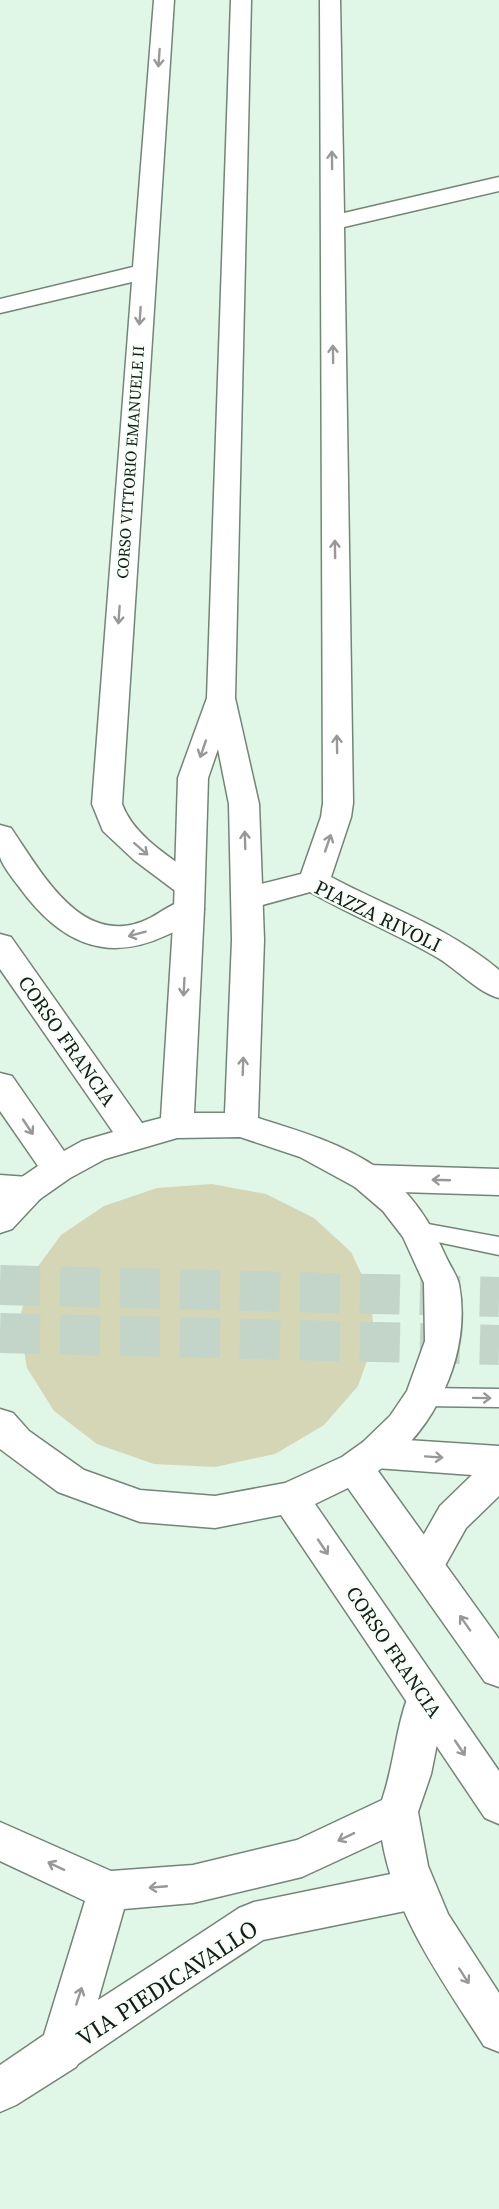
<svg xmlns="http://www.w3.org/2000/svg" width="499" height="2209" viewBox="0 0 499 2209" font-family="'Source Serif 4',serif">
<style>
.green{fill:#d5d6b5}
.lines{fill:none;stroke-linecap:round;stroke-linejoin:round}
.primary-tunnel{stroke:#c2d5c8;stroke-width:40;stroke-dasharray:40 20;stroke-linecap:butt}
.service-casing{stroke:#728577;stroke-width:3}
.pedestrian-casing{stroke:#728577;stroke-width:3}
.minor-casing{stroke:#728577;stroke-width:3}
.primary-casing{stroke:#728577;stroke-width:3}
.service{fill:#fff;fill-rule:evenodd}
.pedestrian{fill:#fff;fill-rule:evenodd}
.minor{fill:#fff;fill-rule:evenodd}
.primary{fill:#fff;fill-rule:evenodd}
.oneway{stroke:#969997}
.labels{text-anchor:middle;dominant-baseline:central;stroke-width:4.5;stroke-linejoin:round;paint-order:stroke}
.far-street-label{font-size:16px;fill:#161d18;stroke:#f7fff9}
.street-label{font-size:20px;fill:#161d18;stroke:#f7fff9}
.near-street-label{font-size:24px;fill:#161d18;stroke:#f7fff9}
</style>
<rect width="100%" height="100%" fill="#e0f6e7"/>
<path class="green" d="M212,1184L266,1194L314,1218L351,1252L371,1294L374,1341L358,1386L324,1425L275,1454L215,1467L154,1464L97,1444L54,1411L27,1368L19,1321L31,1276L61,1235L104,1206L157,1188Z"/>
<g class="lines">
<g class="primary-tunnel">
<path d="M0,1285L499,1297"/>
<path d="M0,1333L499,1345"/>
</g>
<g class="service-casing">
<g id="service">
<path d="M417,1222L499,1237V1255L409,1236L406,1230L409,1224Z"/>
<path d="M423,1388L499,1389V1407L423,1406L415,1404L411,1397L415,1390Z"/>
</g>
</g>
<g class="pedestrian-casing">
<path id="pedestrian" d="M415,1869L430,1875L436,1889L430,1903L415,1909L263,1940L187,1990L172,1996L157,1990L151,1976L157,1962L239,1908L254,1902Z"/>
</g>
<g class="minor-casing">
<g id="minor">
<path d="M154,0H174L122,804C134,837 172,858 200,879L204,886L200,893L189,897L178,893L134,860L103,831L92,804L132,282L0,313V299L133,267Z"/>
<path d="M320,0H340L344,213L499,177V191L344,227L353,803L351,817L331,877C387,907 450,928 499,970V998C477,992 458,970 438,958C397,934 352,916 310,892L248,909L237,906L233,898L237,890L301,874L321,817L323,803Z"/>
<path d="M0,825L11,828C42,873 83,952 150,918C167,909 180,896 200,901L204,909C197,921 180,929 167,935C104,965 58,940 20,888C14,880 3,867 0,857C0,848 0,835 0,825Z"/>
<path d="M367,1165L499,1169V1195L367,1191L355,1187L350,1178L355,1169Z"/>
<path d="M0,1175L28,1177L40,1181L45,1190L40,1199L28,1203L0,1201Z"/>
<path d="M376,1438L499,1446V1496L466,1528L438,1578L425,1582L412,1578L406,1566L440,1506L472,1475L376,1468L363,1464L358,1453L363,1442Z"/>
<path d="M426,1681L440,1687L446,1699L431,1774L418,1812L428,1866L448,1914L499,1993V2052L484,2046C443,1981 395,1917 382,1840L302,1877L193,1903L124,1909L98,2000L157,1962L172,1956L187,1962L193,1976L187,1990L78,2064L76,2067L16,2105L0,2112V2065L44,2035L85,1901L0,1861V1822L111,1871L193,1865L297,1840L382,1800C395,1763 396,1721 412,1687Z"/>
</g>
</g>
<g class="primary-casing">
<path id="primary" d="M231,0H251L235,698L259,804L264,940L258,1118C300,1131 343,1144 379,1169C412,1192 431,1223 447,1259C451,1267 457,1276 459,1284C472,1354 435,1431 378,1471L499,1639V1687L485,1682L348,1488L315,1504L499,1771V1824L485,1818L281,1515L215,1528L140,1522L58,1492L0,1449V1409L13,1413L29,1431L84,1470L140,1490L215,1496L285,1483L342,1457L363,1442L390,1416L407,1391L425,1341L424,1283L403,1237L383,1211L355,1187L300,1157L240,1137L177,1138L105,1159L70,1178L40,1199L12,1229L0,1233V1198L16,1181L38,1166L0,1111V1073L12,1076L64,1151L82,1141L113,1132L0,969V934L11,937L142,1123L161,1118L174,909L178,778L207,698ZM218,749L229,804L232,940L225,1113H194L204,909L208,778Z"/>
</g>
<use href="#service" class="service"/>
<use href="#pedestrian" class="pedestrian"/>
<use href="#minor" class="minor"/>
<use href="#primary" class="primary"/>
</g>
<defs><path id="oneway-shaft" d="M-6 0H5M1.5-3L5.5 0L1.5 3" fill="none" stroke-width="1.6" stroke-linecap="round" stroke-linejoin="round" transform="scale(1.5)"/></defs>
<g class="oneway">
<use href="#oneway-shaft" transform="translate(159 58) rotate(94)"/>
<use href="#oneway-shaft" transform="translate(332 160) rotate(-91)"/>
<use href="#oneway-shaft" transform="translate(140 316) rotate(94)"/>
<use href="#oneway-shaft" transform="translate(333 354) rotate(-91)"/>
<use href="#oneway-shaft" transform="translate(335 549) rotate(-91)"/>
<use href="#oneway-shaft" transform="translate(119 615) rotate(94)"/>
<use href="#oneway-shaft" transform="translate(337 744) rotate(-91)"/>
<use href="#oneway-shaft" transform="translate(203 749) rotate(109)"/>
<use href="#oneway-shaft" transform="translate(245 840) rotate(-92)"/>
<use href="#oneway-shaft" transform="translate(328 843) rotate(-71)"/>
<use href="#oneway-shaft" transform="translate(141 849) rotate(41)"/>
<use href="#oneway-shaft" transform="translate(137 934) rotate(165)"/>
<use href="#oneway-shaft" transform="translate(184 987) rotate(93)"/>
<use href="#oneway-shaft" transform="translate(243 1066) rotate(-88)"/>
<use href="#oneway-shaft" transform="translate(28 1127) rotate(56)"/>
<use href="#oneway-shaft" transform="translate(441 1180) rotate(-178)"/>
<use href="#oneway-shaft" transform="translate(482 1398) rotate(1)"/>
<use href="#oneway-shaft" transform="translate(434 1457) rotate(4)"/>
<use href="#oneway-shaft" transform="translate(323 1547) rotate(56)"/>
<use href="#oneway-shaft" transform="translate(465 1623) rotate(-125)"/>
<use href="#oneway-shaft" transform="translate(460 1748) rotate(56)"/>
<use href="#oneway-shaft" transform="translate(346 1837) rotate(154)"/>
<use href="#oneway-shaft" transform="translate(56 1866) rotate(-155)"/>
<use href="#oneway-shaft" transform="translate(158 1887) rotate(175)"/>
<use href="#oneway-shaft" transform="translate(464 1976) rotate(57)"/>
<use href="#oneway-shaft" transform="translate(79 1996) rotate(-72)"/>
</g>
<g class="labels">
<g class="far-street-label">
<text transform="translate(130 462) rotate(-86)">CORSO VITTORIO EMANUELE II</text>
</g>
<g class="street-label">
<text transform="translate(378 916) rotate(26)">PIAZZA RIVOLI</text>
<text transform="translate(67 1041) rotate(55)">CORSO FRANCIA</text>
<text transform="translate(394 1652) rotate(56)">CORSO FRANCIA</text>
</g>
<g class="near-street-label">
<text transform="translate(167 1983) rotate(-33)">VIA PIEDICAVALLO</text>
</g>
</g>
</svg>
